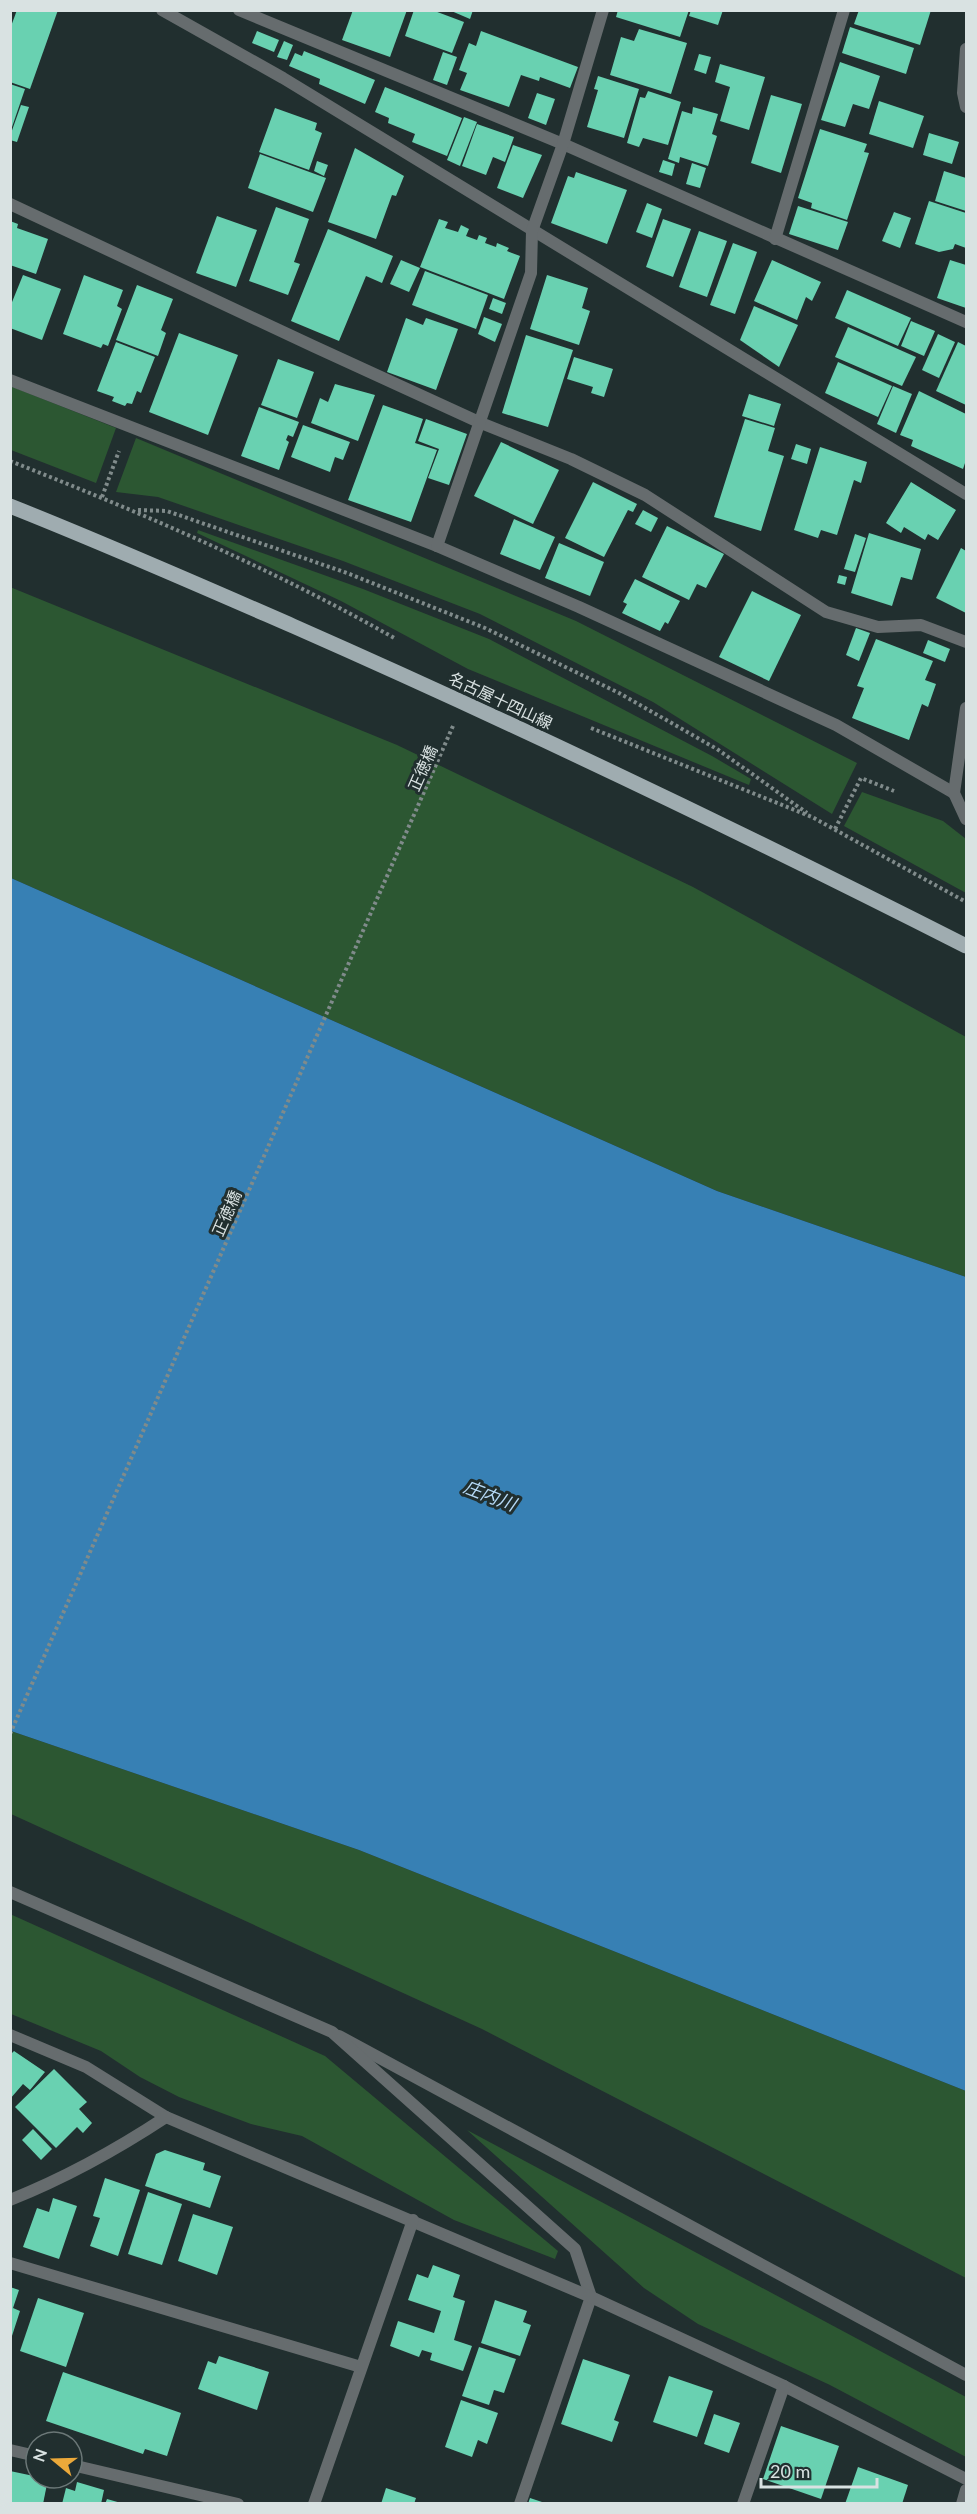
<svg xmlns="http://www.w3.org/2000/svg" width="977" height="2514" viewBox="0 0 977 2514" font-family="Lato,'Noto Sans JP',sans-serif">
<style>
.green{fill:#2c5732}
.water{fill:#3780b4}
.building{fill:#69d1b1}
.lines{fill:none;stroke-linecap:round;stroke-linejoin:round}
.path{stroke:#808b8b;stroke-width:4;stroke-dasharray:3 3;stroke-linecap:butt}
.service{stroke:#666c6e;stroke-width:12}
.minor{stroke:#666c6e;stroke-width:12}
.primary{stroke:#9facb0;stroke-width:15}
.labels{text-anchor:middle;dominant-baseline:central;stroke-width:6;stroke-linejoin:round;paint-order:stroke}
.street-label{font-size:16px;fill:#d9e2e2;stroke:#212f2f}
.water-label{font-size:18px;font-style:italic;fill:#b6daf7;stroke:#212f2f}
</style>
<rect width="100%" height="100%" fill="#212f2f"/>
<g class="green">
<path d="M10,386L116,428L96,483L11,450Z"/>
<path d="M136,438L576,621L857,763L832,814L653,702L480,614L343,561L158,497L116,492Z"/>
<path d="M198,530L363,589L489,639L712,756L751,779L749,785L468,669L341,601L197,533Z"/>
<path d="M10,587L397,745L693,887L966,1037V1277L717,1191L11,878Z"/>
<path d="M862,792L943,821L966,839V893L844,826Z"/>
<path d="M11,1731L359,1850L966,2091V2278L482,2029L11,1814Z"/>
<path d="M10,1914L325,2056L558,2251L555,2259L454,2220L302,2136L251,2124L179,2097L140,2077L101,2051L11,2014Z"/>
<path d="M467,2130L966,2397V2457L830,2385L698,2324L644,2288Z"/>
</g>
<path class="water" d="M11,878L717,1191L966,1277V2091L359,1850L11,1731Z"/>
<g class="building">
<path d="M17,10H58L30,89L10,82V29Z"/>
<path d="M353,10H407L390,57L342,40Z"/>
<path d="M414,10H432L464,22L452,53L405,36Z"/>
<path d="M449,10H473L470,19Z"/>
<path d="M618,10H689L680,37L616,17Z"/>
<path d="M691,10H723L718,25L689,16Z"/>
<path d="M859,10H931L920,45L854,24Z"/>
<path d="M850,27L914,48L906,74L842,53Z"/>
<path d="M639,29L687,43L671,94L610,75L621,37L634,41Z"/>
<path d="M257,31L279,40L274,52L252,43Z"/>
<path d="M481,31L578,67L570,88L540,77L539,81L521,75L509,107L460,90L467,73L459,70L469,43L476,46Z"/>
<path d="M284,41L293,45L287,60L277,57Z"/>
<path d="M304,51L375,80L365,104L319,84L320,79L289,66L295,53L302,56Z"/>
<path d="M443,52L457,57L447,85L433,80Z"/>
<path d="M699,54L711,57L706,74L694,70Z"/>
<path d="M840,62L880,76L869,109L853,104L845,127L821,120Z"/>
<path d="M720,64L765,77L749,130L720,121L730,87L715,82Z"/>
<path d="M598,76L639,89L624,138L587,127L598,90L594,89Z"/>
<path d="M10,84L25,89L11,130H10Z"/>
<path d="M385,87L462,118L447,156L412,142L415,134L388,123L389,118L375,112Z"/>
<path d="M648,91L681,102L668,145L643,138L639,147L627,143L640,97L645,98Z"/>
<path d="M537,93L555,99L546,125L528,118Z"/>
<path d="M771,95L802,104L781,173L751,163Z"/>
<path d="M879,101L924,116L913,148L869,134Z"/>
<path d="M21,105L29,107L17,142L10,140V136Z"/>
<path d="M693,107L718,114L712,134L717,136L708,166L680,157L679,163L668,159L682,111L692,114Z"/>
<path d="M275,108L317,123L315,130L322,133L309,170L259,152Z"/>
<path d="M464,117L477,122L460,166L447,160Z"/>
<path d="M477,124L514,137L505,162L493,157L486,175L462,166Z"/>
<path d="M820,129L867,144L864,152L869,153L847,220L811,208L812,203L798,198Z"/>
<path d="M929,133L959,142L952,164L923,155Z"/>
<path d="M513,145L542,155L523,198L497,188Z"/>
<path d="M355,148L404,176L396,196L392,195L376,239L328,222Z"/>
<path d="M260,154L326,178L313,212L248,188Z"/>
<path d="M663,160L675,164L672,176L659,172Z"/>
<path d="M317,161L328,165L324,176L314,171Z"/>
<path d="M692,163L706,168L700,188L686,184Z"/>
<path d="M944,171L966,178V211L935,201Z"/>
<path d="M576,172L627,190L607,244L551,223L568,176L574,178Z"/>
<path d="M929,201L966,213V248L955,244L953,249L939,252L915,244Z"/>
<path d="M647,203L662,209L652,238L636,232Z"/>
<path d="M798,206L848,222L838,250L789,234Z"/>
<path d="M276,207L309,219L294,262L300,264L288,295L249,281Z"/>
<path d="M894,212L911,218L900,248L882,241Z"/>
<path d="M217,216L257,230L236,287L196,273Z"/>
<path d="M439,219L448,222L445,228L458,232L461,225L469,229L466,236L477,240L479,235L487,238L485,243L496,247L497,243L509,248L507,251L520,256L504,299L420,267Z"/>
<path d="M663,219L691,229L673,277L646,267Z"/>
<path d="M10,221L18,224L17,228L48,239L36,274L10,265Z"/>
<path d="M328,229L393,256L382,283L366,276L339,341L291,321Z"/>
<path d="M699,231L727,241L707,297L679,287Z"/>
<path d="M733,243L757,252L735,314L710,305Z"/>
<path d="M401,260L420,268L409,292L390,284Z"/>
<path d="M772,260L821,282L812,301L806,297L797,320L754,301Z"/>
<path d="M950,260L966,265V308L937,298Z"/>
<path d="M425,271L488,295L476,329L412,305Z"/>
<path d="M23,275L61,289L42,340L10,328V307Z"/>
<path d="M84,275L123,290L117,306L122,309L108,346L103,344L101,348L63,334Z"/>
<path d="M547,275L588,288L582,308L590,311L579,345L530,329Z"/>
<path d="M137,285L173,299L161,330L166,333L158,356L116,340Z"/>
<path d="M847,290L911,318L898,346L835,318Z"/>
<path d="M493,298L506,303L502,314L489,309Z"/>
<path d="M754,306L798,325L779,367L740,340Z"/>
<path d="M484,317L502,324L495,342L478,334Z"/>
<path d="M406,318L423,325L426,318L458,329L436,390L387,372Z"/>
<path d="M911,321L935,331L924,356L901,346Z"/>
<path d="M848,327L916,357L902,386L835,357Z"/>
<path d="M179,333L238,355L208,435L149,412Z"/>
<path d="M938,334L955,342L939,378L922,370Z"/>
<path d="M526,335L573,350L548,427L502,413Z"/>
<path d="M116,342L155,357L141,393L137,391L132,404L127,403L125,406L112,401L114,397L97,391Z"/>
<path d="M958,342L966,346V405L936,391Z"/>
<path d="M574,357L613,369L604,397L591,393L593,387L567,379Z"/>
<path d="M278,359L314,372L297,418L261,405Z"/>
<path d="M838,362L892,386L878,417L825,393Z"/>
<path d="M335,384L375,395L358,441L311,423L320,398L328,402Z"/>
<path d="M893,386L912,394L896,433L877,424Z"/>
<path d="M919,391L966,414V460L963,469L911,446L913,440L900,435Z"/>
<path d="M749,394L781,404L774,426L742,416Z"/>
<path d="M383,405L423,419L415,443L437,450L411,522L348,500Z"/>
<path d="M259,407L299,422L293,437L288,435L286,440L289,442L279,470L241,456Z"/>
<path d="M426,419L467,434L449,485L428,478L439,449L418,441Z"/>
<path d="M745,419L775,428L768,451L784,456L761,531L714,517Z"/>
<path d="M303,425L350,442L343,460L335,457L330,472L291,457Z"/>
<path d="M501,442L559,470L533,524L474,496Z"/>
<path d="M796,444L811,449L807,464L791,459Z"/>
<path d="M820,447L867,462L861,483L854,480L837,535L821,530L818,538L794,530Z"/>
<path d="M593,482L637,504L633,512L628,510L604,557L565,538Z"/>
<path d="M911,482L956,510L938,540L928,534L925,540L904,527L901,533L886,523Z"/>
<path d="M643,510L658,518L651,532L635,524Z"/>
<path d="M514,519L555,537L540,570L500,554Z"/>
<path d="M667,526L724,554L706,588L697,584L689,600L642,577Z"/>
<path d="M869,533L921,549L912,580L901,577L892,606L851,593Z"/>
<path d="M855,534L866,538L855,572L844,569Z"/>
<path d="M559,543L604,562L590,596L545,578Z"/>
<path d="M961,548L966,551V613L936,598Z"/>
<path d="M839,575L847,577L845,585L837,583Z"/>
<path d="M635,579L680,601L668,624L665,622L660,631L622,613L627,604L623,602Z"/>
<path d="M752,591L801,615L769,681L719,657Z"/>
<path d="M856,628L870,633L859,661L846,655Z"/>
<path d="M876,639L933,661L925,680L936,684L928,707L922,704L909,740L852,718L864,688L857,686Z"/>
<path d="M928,640L950,649L945,662L923,653Z"/>
<path d="M14,2051L45,2072L30,2090L23,2084L10,2099V2055Z"/>
<path d="M54,2069L87,2102L79,2109L92,2123L83,2133L77,2127L56,2148L15,2107Z"/>
<path d="M33,2129L52,2149L41,2160L22,2140Z"/>
<path d="M165,2150L205,2163L203,2170L221,2176L210,2208L145,2186L156,2154Z"/>
<path d="M105,2178L140,2190L118,2256L90,2246L100,2218L93,2216Z"/>
<path d="M148,2192L182,2204L162,2265L128,2254Z"/>
<path d="M53,2198L77,2206L59,2259L23,2247L37,2208L49,2212Z"/>
<path d="M193,2214L233,2227L217,2275L178,2261Z"/>
<path d="M433,2265L460,2275L453,2297L465,2301L454,2340L472,2346L463,2371L430,2360L432,2353L422,2350L419,2357L390,2346L398,2321L434,2333L441,2311L408,2300L417,2274L428,2278Z"/>
<path d="M10,2287L19,2290L13,2308L20,2311L11,2339Z"/>
<path d="M38,2298L84,2313L66,2367L20,2351Z"/>
<path d="M495,2300L527,2311L523,2322L531,2325L520,2356L481,2343Z"/>
<path d="M479,2347L516,2359L504,2393L494,2390L489,2405L462,2396Z"/>
<path d="M219,2356L269,2372L257,2410L198,2389L208,2361L216,2364Z"/>
<path d="M583,2359L630,2375L614,2420L619,2422L612,2442L561,2424Z"/>
<path d="M63,2372L181,2413L167,2456L145,2449L143,2454L46,2421Z"/>
<path d="M669,2376L713,2391L697,2437L653,2422Z"/>
<path d="M461,2400L498,2413L487,2444L478,2440L472,2457L445,2447Z"/>
<path d="M714,2414L740,2423L729,2453L704,2444Z"/>
<path d="M781,2426L839,2446L821,2499L763,2479Z"/>
<path d="M858,2467L908,2485L902,2504H845Z"/>
<path d="M10,2471L48,2479L43,2504H10Z"/>
<path d="M77,2482L104,2490L101,2504H62L66,2488L75,2491Z"/>
<path d="M386,2488L416,2498L414,2504H381Z"/>
<path d="M530,2498L545,2503V2504H528Z"/>
<path d="M107,2499L121,2503V2504H105Z"/>
</g>
<g class="lines">
<g class="path">
<path d="M10,461C142,513 273,569 396,639"/>
<path d="M102,497L119,451"/>
<path d="M138,510L167,511L347,573L485,628L619,693L717,749L807,813"/>
<path d="M591,728L812,817L966,902"/>
<path d="M835,829L861,778L894,791"/>
<path d="M10,1734L453,726"/>
</g>
<path class="service" d="M339,2036L966,2375"/>
<g class="minor">
<path d="M162,10L283,78L966,494"/>
<path d="M239,10L563,144L966,322"/>
<path d="M966,49L963,93L966,107"/>
<path d="M10,204L313,346L481,423L571,459L645,495L826,612L878,627L921,625L966,642"/>
<path d="M775,239L844,10"/>
<path d="M10,380L437,546L579,607L836,725L954,793"/>
<path d="M437,546L531,273L532,231L563,144L603,10"/>
<path d="M966,708L954,793L966,819"/>
<path d="M10,1892L332,2032L575,2249L591,2297L520,2504"/>
<path d="M10,2035L86,2067L166,2117L591,2297L784,2386L966,2479"/>
<path d="M10,2200C65,2178 116,2150 166,2117"/>
<path d="M10,2263L361,2367"/>
<path d="M10,2450L36,2456"/>
<path d="M72,2465L238,2504"/>
<path d="M314,2504L413,2220"/>
<path d="M743,2504L784,2386"/>
<path d="M962,2504L966,2490"/>
</g>
<path class="primary" d="M10,506C106,544 199,585 293,626C520,726 745,834 966,946"/>
</g>
<g class="labels">
<g class="street-label">
<text transform="translate(501 700) rotate(25)">名古屋十四山線</text>
<text transform="translate(422 768) rotate(-66)">正徳橋</text>
<text transform="translate(226 1213) rotate(-66)">正徳橋</text>
</g>
<g class="water-label">
<text transform="translate(490 1495) rotate(21)">庄内川</text>
</g>
</g>
<rect width="977" height="2514" fill="none" stroke="#d9e2e2" stroke-width="24"/>
<g transform="translate(54 2460) rotate(289)"><circle r="28" fill="#212f2f" stroke="#6b7777" stroke-width="1.5"/>
<path d="M0-4.5L10 22L0 15L-10 22Z" fill="#eca93a"/>
<text y="-9" font-size="16" font-weight="bold" text-anchor="middle" fill="#d9e2e2">N</text>
</g>
<path d="M761 2478v9h116v-9" fill="none" stroke="#d9e2e2" stroke-width="3"/>
<text x="770" y="2478" font-size="18" fill="#d9e2e2" stroke="#212f2f" stroke-width="4.5" paint-order="stroke">20 m</text>
</svg>
